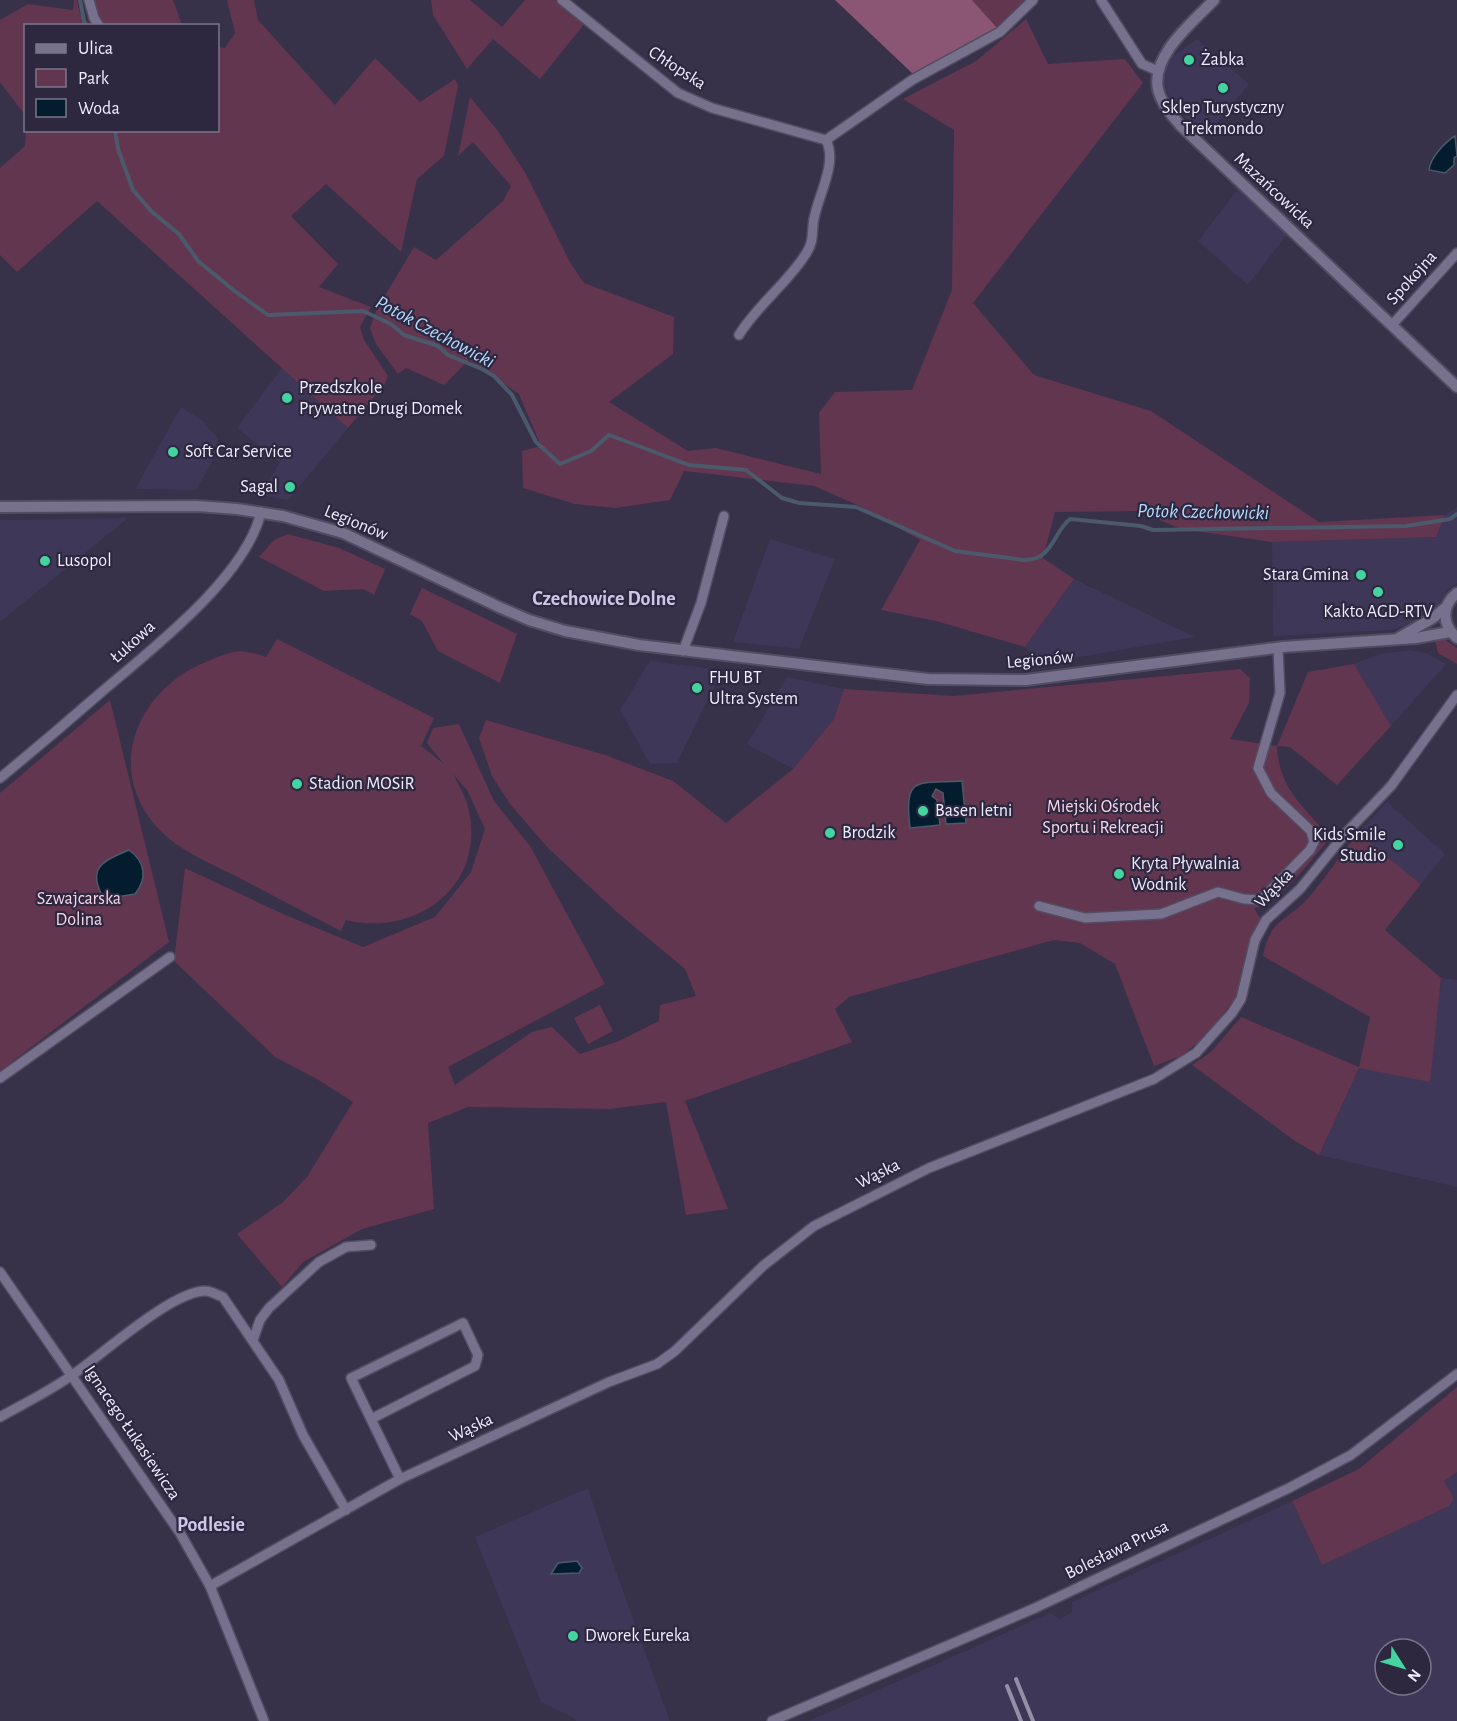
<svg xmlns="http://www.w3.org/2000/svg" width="1457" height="1721" viewBox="0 0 1457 1721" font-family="'Alegreya Sans',sans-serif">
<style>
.built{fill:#3f3757;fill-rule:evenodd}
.green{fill:#63364f}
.forest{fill:#8a5673}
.water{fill:#031c2e;stroke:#4a5a6c;stroke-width:1.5}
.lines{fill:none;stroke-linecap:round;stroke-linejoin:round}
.stream{stroke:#4a5a6c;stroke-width:4}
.minor-casing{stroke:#514c61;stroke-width:12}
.tertiary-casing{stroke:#514c61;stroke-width:14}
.minor{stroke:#77718d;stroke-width:9}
.tertiary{stroke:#77718d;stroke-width:10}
.rail{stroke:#9490a5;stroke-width:4}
.poi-dot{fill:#44d49f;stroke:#2d2740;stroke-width:2}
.labels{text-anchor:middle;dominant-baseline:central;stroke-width:4.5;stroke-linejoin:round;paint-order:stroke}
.poi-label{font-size:18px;fill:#efecfd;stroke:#2d2740;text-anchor:start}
.street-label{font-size:18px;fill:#efecfd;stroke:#2d2740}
.park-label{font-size:18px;fill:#f7d5e6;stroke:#2d2740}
.water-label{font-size:20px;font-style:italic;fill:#b0dbfd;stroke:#2d2740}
.neighbourhood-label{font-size:20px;font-weight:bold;fill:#cdc7e7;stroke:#2d2740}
</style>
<rect width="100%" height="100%" fill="#37314a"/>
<g class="built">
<path d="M1197,39L1249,84L1204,138L1171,102L1164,83L1166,68L1173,56Z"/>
<path d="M1238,189L1287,234L1248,285L1198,241Z"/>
<path d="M282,368L348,428L288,500L260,495L280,462L237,428Z"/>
<path d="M181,407L203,421L218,439L215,457L196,490L135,489Z"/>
<path d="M1457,507V583L1448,589L1433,613L1413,623L1391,630L1273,636L1272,542L1436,537L1445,515Z"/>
<path d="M128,518L0,622V520Z"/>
<path d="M770,539L835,559L799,649L733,642Z"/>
<path d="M1074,579L1195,637L1039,664L1025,647Z"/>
<path d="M1410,650L1426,653L1446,664L1391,726L1354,664L1380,654Z"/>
<path d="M650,661L722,670L677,763L650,764L620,710Z"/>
<path d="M787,677L844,689L834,719L793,769L747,744Z"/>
<path d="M1387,802L1445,854L1421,884L1358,833Z"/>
<path d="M1441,978L1457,980V1187L1319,1155L1359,1068L1440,991Z"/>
<path d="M1457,1472V1721H809L1050,1613L1060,1619L1072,1612V1602L1292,1501L1322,1565L1454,1498L1444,1481ZM1385,1649H1421V1685H1385Z"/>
<path d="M588,1488L610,1555L670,1721H576L574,1718L541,1702L475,1537Z"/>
</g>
<g class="green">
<path d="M74,0H77L80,14L91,25L26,26L25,115L0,82V20L28,4L73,10Z"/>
<path d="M91,0H173L182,25H107L100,22Z"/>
<path d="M227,0H254L258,20L335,105L375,58L420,102L455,79L458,86L444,156L417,179L401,252L326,184L291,216L338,264L319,287L371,307L360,327L364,340L388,376L385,384L348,428L97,201L17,272L0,255V168L25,146L26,131L218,130V47L225,48L235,33Z"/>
<path d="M431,0H470L502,27L525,0H555L585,23L540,79L493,39L467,69L433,15Z"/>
<path d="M972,0H1029L998,29Z"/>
<path d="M1026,19L1048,64L1125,59L1143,83L973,303L1034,375L1151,411L1319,522L1445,515L1436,537L1272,542L1181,529L1138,511L1055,512L1043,558L1074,579L1025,647L936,621L881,610L920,540L864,508L814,486L684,471L670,500L616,508L575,504L523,488L522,451L541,446L519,394L469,360L444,385L406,368L398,374L376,344L370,328L377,309L414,247L436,260L503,201L511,186L473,142L458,156L470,97L498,131L526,174L571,264L584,283L674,317L673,354L609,402L688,451L716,448L821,474L819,413L835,392L912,390L952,290L954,130L903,99L976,61Z"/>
<path d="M288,534L339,548L385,569L374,595L363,589L324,591L259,557L274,540Z"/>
<path d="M422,588L517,634L500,683L438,651L422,621L410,614Z"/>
<path d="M1434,637L1444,639L1457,648V664L1438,653Z"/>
<path d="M277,639L434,718L421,746L444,764L427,743L433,728L459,724L494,801L530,846L605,984L448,1067L455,1085L532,1032L552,1027L580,1054L619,1041L659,1021L660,1005L696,996L685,969L619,914L548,848L510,804L492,776L479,738L486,720L605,755L673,781L726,823L793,769L834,719L844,689L953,696L1240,669L1250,678L1249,703L1230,739L1277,746L1308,672L1354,664L1391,726L1337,785L1290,747L1277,746C1279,790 1304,806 1330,838C1314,856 1279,905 1254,908L1260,918L1250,941L1236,997L1207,1035L1181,1056L1154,1066L1115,964L1080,943L1054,940L849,997L835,1009L852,1042L685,1101L728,1209L686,1215L666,1102L610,1109L468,1107L428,1123L434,1209L362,1229L303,1262L282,1287L237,1234L283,1202L307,1177L353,1102L317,1079L275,1057L174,961L185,868L283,914L363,947L435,917L471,872L485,829L467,790L453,774C460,788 468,800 470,816C482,890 413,937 346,920L341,931C306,913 271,895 236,876C207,862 176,849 155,825C104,765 140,688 206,662C234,651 236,647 266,657Z"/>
<path d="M110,700L169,942L0,1071V793Z"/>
<path d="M1358,833L1421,884L1385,930L1441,978L1430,1082L1359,1068L1319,1155L1295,1141L1192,1065L1211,1052L1241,1017L1359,1067L1370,1017L1263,956C1270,918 1288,921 1310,896C1327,876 1342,853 1358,833Z"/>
<path d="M600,1005L613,1031L588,1044L574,1018Z"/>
<path d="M1457,1387V1472L1444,1481L1454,1498L1449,1506L1322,1565L1292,1501L1359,1469Z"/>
</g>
<path class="forest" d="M835,0H972L998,29L914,75Z"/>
<g class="water">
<path d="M1455,136L1457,156L1454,158V165L1445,173L1429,170C1430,158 1445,142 1455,136Z"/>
<path d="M962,781L966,823L946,824L943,793L936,789L932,796L937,800L940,825L910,828C904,775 916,784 962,781Z"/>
<path d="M129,850C146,862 147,879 135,894L104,899C87,869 100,862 129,850Z"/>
<path d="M577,1561L582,1568L579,1573L551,1574L558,1563Z"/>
</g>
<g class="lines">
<g class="stream">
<path d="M80,0L85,26"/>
<path d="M115,130L118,149L133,190L151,211L179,234L198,261L236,292L268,315L363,311L391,324L404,335L438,346L448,355L482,369L494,376L512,395L536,442L560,464L591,451L609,435L689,465L746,470L782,498L799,503L856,507L955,551L1023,560C1053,561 1053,532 1070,519L1141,526L1153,530L1406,526L1450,519L1457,514"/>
</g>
<g class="minor-casing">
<g id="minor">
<path d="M89,0L94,18L99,26"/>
<path d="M562,0L678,93L712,108L826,140L912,80L1000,32L1033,0"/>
<path d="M1101,0L1142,64L1158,71"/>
<path d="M1392,325L1457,253"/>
<path d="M739,335C758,304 790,281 807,252C813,242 812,236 813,226C814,202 839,165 826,140"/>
<path d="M683,651L701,603L724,516"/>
<path d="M0,778C33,751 66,723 98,695C149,651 246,578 261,512"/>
<path d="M1039,906L1085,918L1161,914L1218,892L1244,899L1261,900L1310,850L1314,842L1311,831L1271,793L1258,768L1280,693L1278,648"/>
<path d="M0,1078L170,957"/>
<path d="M0,1272L180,1533L210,1586L264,1721"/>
<path d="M253,1340L260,1320L269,1308L319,1262L346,1247L371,1245"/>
<path d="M0,1417C25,1403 52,1390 75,1373C103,1354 173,1290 206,1291C211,1291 217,1295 223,1297L279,1380L303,1435L346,1510"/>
<path d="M371,1419L475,1366L478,1355L463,1323L351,1378L400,1479"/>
<path d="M210,1586L400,1479L609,1382L657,1364L675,1351L763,1266L814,1226L929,1168L1154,1079L1196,1053L1232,1013L1241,999L1255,940L1266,920L1300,889L1345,834L1391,786L1457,695"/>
<path d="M772,1721L1035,1608L1289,1488L1351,1455L1457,1374"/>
</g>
</g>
<g class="tertiary-casing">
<g id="tertiary">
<path d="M1214,0C1193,22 1151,55 1158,89C1161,103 1171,114 1180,125L1457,387"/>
<path d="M0,507L197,506L237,509L283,516L343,533L499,607L529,620L565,631L639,645L928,679L1026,680L1283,647L1416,638L1450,632"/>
<path d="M1457,593C1441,606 1442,625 1457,638"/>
<path d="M1400,637L1433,618L1446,607"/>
</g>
</g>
<use href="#minor" class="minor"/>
<use href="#tertiary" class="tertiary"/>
<g class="rail">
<path d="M1016,1679L1033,1721"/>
<path d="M1007,1686L1021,1721"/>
</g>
</g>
<g class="poi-dot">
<circle cx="1189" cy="60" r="6"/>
<circle cx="1223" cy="88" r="6"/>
<circle cx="287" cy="398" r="6"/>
<circle cx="173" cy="452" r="6"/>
<circle cx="290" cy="487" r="6"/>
<circle cx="45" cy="561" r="6"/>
<circle cx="1361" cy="575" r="6"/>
<circle cx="1378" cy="592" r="6"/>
<circle cx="697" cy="688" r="6"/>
<circle cx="297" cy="784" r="6"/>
<circle cx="923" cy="811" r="6"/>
<circle cx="830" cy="833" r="6"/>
<circle cx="1398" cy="845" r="6"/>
<circle cx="1119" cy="874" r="6"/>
<circle cx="573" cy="1636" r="6"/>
</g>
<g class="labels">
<g class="poi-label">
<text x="1201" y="60">Żabka</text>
<text x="1223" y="108" text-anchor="middle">Sklep Turystyczny<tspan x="1223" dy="21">Trekmondo</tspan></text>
<text x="299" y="388">Przedszkole<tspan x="299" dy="21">Prywatne Drugi Domek</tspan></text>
<text x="185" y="452">Soft Car Service</text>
<text x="278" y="487" text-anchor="end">Sagal</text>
<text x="57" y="561">Lusopol</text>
<text x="1349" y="575" text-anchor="end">Stara Gmina</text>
<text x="1378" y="612" text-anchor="middle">Kakto AGD-RTV</text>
<text x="709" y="678">FHU BT<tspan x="709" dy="21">Ultra System</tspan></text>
<text x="309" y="784">Stadion MOSiR</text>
<text x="935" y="811">Basen letni</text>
<text x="842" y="833">Brodzik</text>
<text x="1386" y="835" text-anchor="end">Kids Smile<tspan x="1386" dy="21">Studio</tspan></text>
<text x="1131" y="864">Kryta Pływalnia<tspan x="1131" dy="21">Wodnik</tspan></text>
<text x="585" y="1636">Dworek Eureka</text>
</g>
<g class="street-label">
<text transform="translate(677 68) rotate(33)">Chłopska</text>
<text transform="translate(1274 191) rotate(43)">Mazańcowicka</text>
<text transform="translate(1412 278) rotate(-48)">Spokojna</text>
<text transform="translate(356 523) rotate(22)">Legionów</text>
<text transform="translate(133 642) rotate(-42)">Łukowa</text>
<text transform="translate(1040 660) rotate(-5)">Legionów</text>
<text transform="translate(1274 889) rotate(-46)">Wąska</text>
<text transform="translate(878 1174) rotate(-26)">Wąska</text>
<text transform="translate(471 1428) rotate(-25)">Wąska</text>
<text transform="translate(132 1433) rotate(56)">Ignacego Łukasiewicza</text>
<text transform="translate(1117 1550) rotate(-26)">Bolesława Prusa</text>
</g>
<g class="park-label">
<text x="1103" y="807">Miejski Ośrodek<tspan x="1103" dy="21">Sportu i Rekreacji</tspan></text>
<text x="79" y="899">Szwajcarska<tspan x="79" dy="21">Dolina</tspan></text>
</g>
<g class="water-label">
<text transform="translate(435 332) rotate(28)">Potok Czechowicki</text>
<text transform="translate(1203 512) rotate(1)">Potok Czechowicki</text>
</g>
<g class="neighbourhood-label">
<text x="604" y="599">Czechowice Dolne</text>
<text x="211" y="1525">Podlesie</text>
</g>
</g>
<rect x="24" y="24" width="195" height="108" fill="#2d2740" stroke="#7b768c" stroke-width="1.5"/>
<rect x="36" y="44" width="30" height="9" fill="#77718d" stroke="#7b768c" stroke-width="1.5"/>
<text x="78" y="54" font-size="18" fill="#efecfd">Ulica</text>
<rect x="36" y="69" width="30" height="18" fill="#63364f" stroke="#7b768c" stroke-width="1.5"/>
<text x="78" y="84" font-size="18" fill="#efecfd">Park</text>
<rect x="36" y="99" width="30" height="18" fill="#031c2e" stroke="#7b768c" stroke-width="1.5"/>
<text x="78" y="114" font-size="18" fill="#efecfd">Woda</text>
<g transform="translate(1403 1667) rotate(127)"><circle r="28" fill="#2d2740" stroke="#7b768c" stroke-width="1.5"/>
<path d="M0-4.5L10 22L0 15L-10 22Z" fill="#44d49f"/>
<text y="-9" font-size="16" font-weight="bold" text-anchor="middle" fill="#efecfd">N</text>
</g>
</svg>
